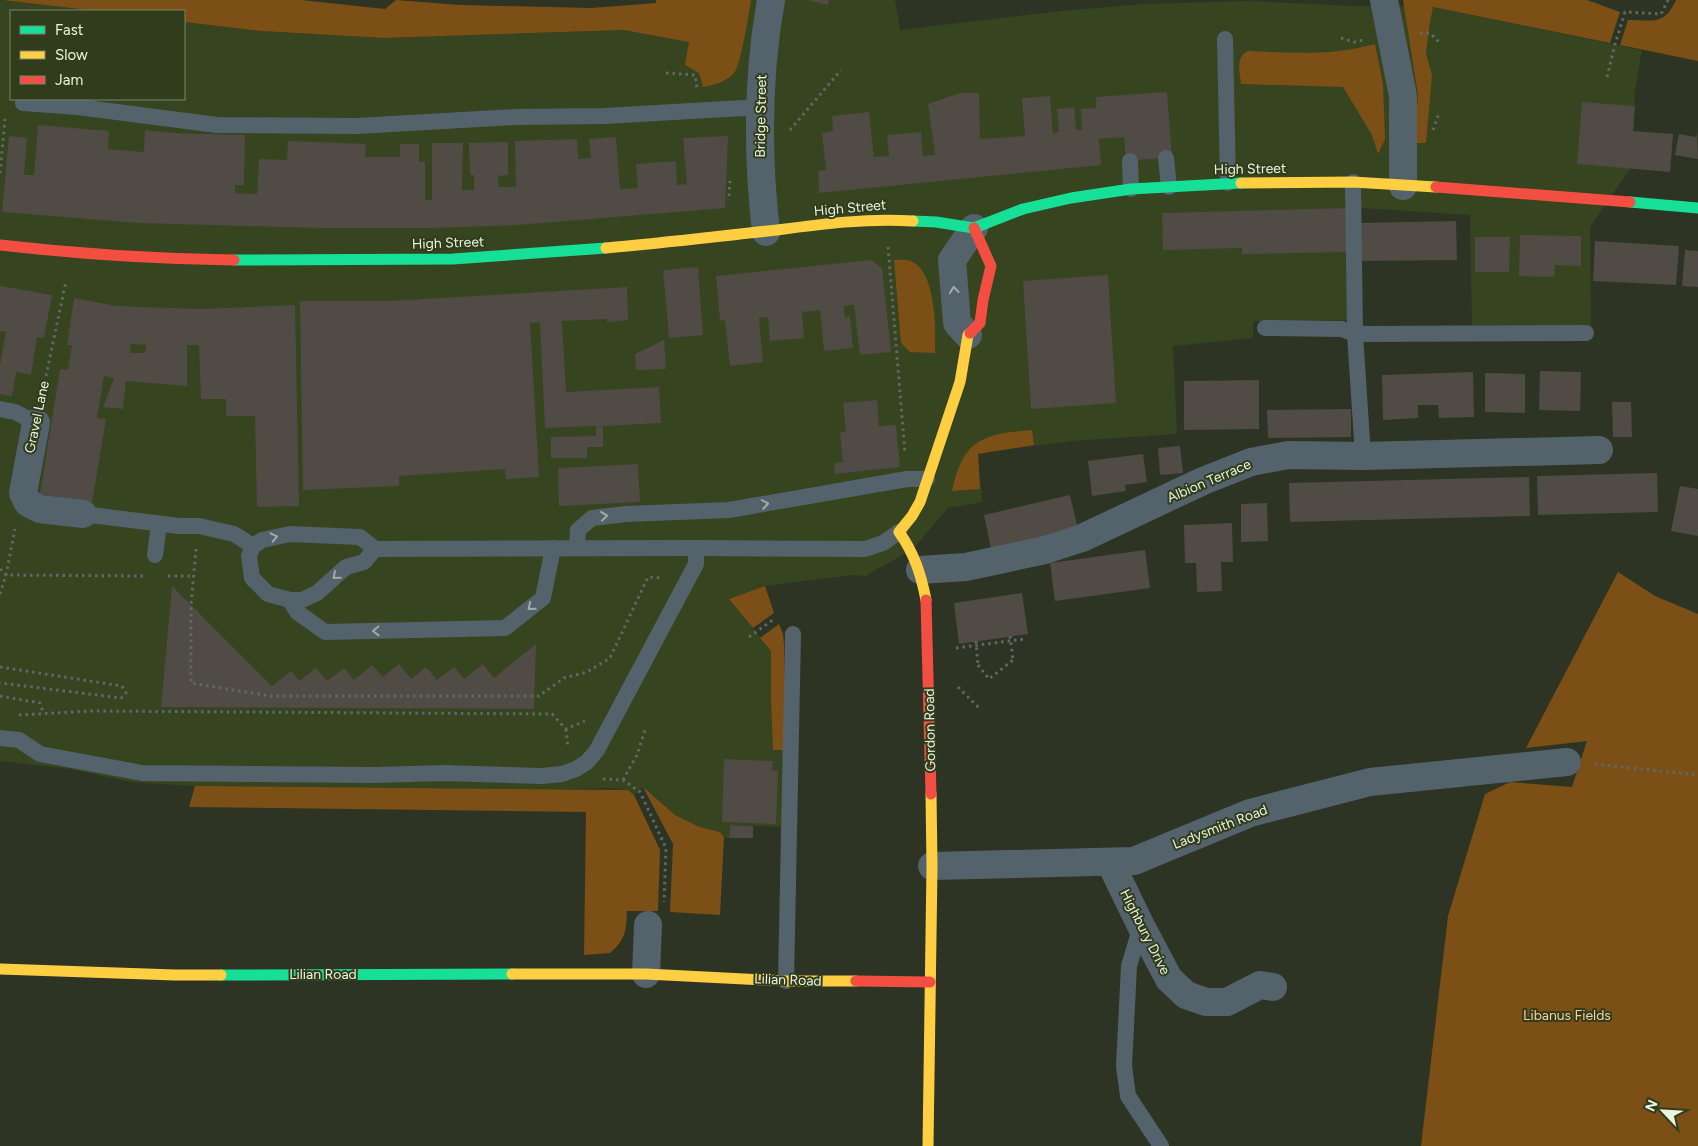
<svg xmlns="http://www.w3.org/2000/svg" width="1698" height="1146" viewBox="0 0 1698 1146" font-family="Figtree,sans-serif">
<style>
.built{fill:#36441f}
.green{fill:#7b4f16}
.building{fill:#504b45;fill-rule:evenodd}
.lines{fill:none;stroke-linecap:round;stroke-linejoin:round}
.path{stroke:#5e6969;stroke-width:3;stroke-dasharray:2.5 4;stroke-linecap:butt}
.lane{stroke:#54636b;stroke-width:16}
.street{stroke:#54636b;stroke-width:28}
.fast{stroke:#16e098;stroke-width:11}
.slow{stroke:#ffcf43;stroke-width:11}
.jam{stroke:#f24e42;stroke-width:11}
.path-bridge{stroke:#5e6969;stroke-width:3;stroke-dasharray:2.5 4;stroke-linecap:butt}
.oneway{stroke:#a0aca6}
.labels{text-anchor:middle;dominant-baseline:central;stroke-width:4;stroke-linejoin:round;paint-order:stroke}
.street-label{font-size:14px;fill:#ecf4e0;stroke:#303c1b}
.park-label{font-size:14px;fill:#fdcea0;stroke:#303c1b}
</style>
<rect width="100%" height="100%" fill="#2e3423"/>
<path class="built" d="M0,0L96,11H11V99H184V22L261,31L384,38L624,30L666,37L656,0H895L900,30L1060,11L1143,4L1249,1L1351,6L1433,7L1642,50L1634,96L1635,106L1630,169L1590,227L1591,326L1472,325L1470,215L1361,208L1347,320L1253,321V338L1173,346L1177,434L1072,441L978,453L982,502L948,508L912,550L865,576L854,575L779,584L765,586L730,599L771,651V703L773,750H785L783,827L730,825L729,838L724,837L720,832L700,827L675,815L643,787L634,795L628,790L611,788L525,790L195,786L131,782L70,769L0,761Z"/>
<g class="green">
<path d="M2,0H301L385,9L396,0L460,5L591,8L656,3V0H751C749,13 741,65 734,73C726,82 714,85 703,87L699,73L685,65L689,42L624,30L384,38L261,31L184,22V11H96Z"/>
<path d="M1403,0H1587L1620,12L1610,43L1433,7L1429,28L1426,54L1432,75L1426,143H1414L1418,95Z"/>
<path d="M1676,0H1698V61L1620,45L1628,20C1653,20 1664,26 1676,0Z"/>
<path d="M1375,44L1383,84L1385,139L1378,154L1372,135L1343,87L1241,84C1240,72 1235,57 1248,51C1291,53 1333,56 1375,44Z"/>
<path d="M894,260C900,260 908,259 913,262C936,274 936,330 935,353L910,352L901,343Z"/>
<path d="M1032,430L1034,445L978,454L980,489L952,491C963,439 983,434 1032,430Z"/>
<path d="M1618,572L1655,596L1698,614V1146H1421L1448,916L1485,794L1510,782L1572,787L1587,741L1526,748Z"/>
<path d="M765,586L774,613L753,628L729,599Z"/>
<path d="M779,624L783,634L784,645L785,750H773L771,703V651L760,638Z"/>
<path d="M195,786L628,790L634,795L660,850L658,911H627C626,931 626,939 610,953L584,955L586,812L189,807Z"/>
<path d="M643,787L675,815L700,827L720,832L724,837L720,915L670,912L673,844Z"/>
</g>
<g class="building">
<path d="M807,0H829L828,5Z"/>
<path d="M1167,92L1172,157L1126,161L1124,137L1099,139L1101,165L819,193L818,171L826,170L822,133L833,131L832,116L869,112L874,157L889,156L887,135L921,132L923,156L935,155L928,104L960,93H979L980,139L1025,136L1022,98L1050,96L1053,133L1059,132L1057,109L1074,107L1076,130H1082L1081,109L1096,108V97Z"/>
<path d="M1582,102L1635,106L1633,131L1673,134L1670,172L1577,164Z"/>
<path d="M38,125L109,131L108,149L144,152L145,130L174,133L245,135L244,185H235V193L257,194L259,159L287,160L288,141L366,144L365,157H400V144H419V162H425V200H432V143H463L462,190H474V175H470L469,143L508,142V175L498,176L499,187H516L515,141L577,139L578,159L591,158L589,139L616,137L620,189L638,188L636,164L676,161L677,185L687,184L683,138L728,136L725,208L517,225L432,228H321L139,223L2,212L9,136L27,138L24,175H34Z"/>
<path d="M1697,132L1698,159L1675,155L1679,134L1696,137Z"/>
<path d="M1349,208L1350,252L1242,254V248L1163,250L1162,213Z"/>
<path d="M1456,221L1457,260L1361,261V223Z"/>
<path d="M1520,235L1581,236V266L1555,265L1554,277L1519,276Z"/>
<path d="M1475,237H1510L1509,272H1475Z"/>
<path d="M1595,241L1679,246L1676,285L1593,281Z"/>
<path d="M1685,250L1698,251V287L1682,286Z"/>
<path d="M871,260L882,268L891,352L860,355L854,305L844,306L845,317L850,316L853,348L824,351L820,310L802,312L804,338L770,341L768,317L759,318L763,362L730,366L725,320L720,321L716,276Z"/>
<path d="M698,267L703,335L669,338L663,270Z"/>
<path d="M1108,275L1116,403L1031,409L1023,281Z"/>
<path d="M0,286L52,295L44,338L37,337L31,375L16,372L12,396L0,394V365L6,331H0Z"/>
<path d="M627,287L628,320L607,322V319L562,321L566,392L659,387L661,423L603,426V447H587V458H551V437L596,436V426L545,428L540,322L530,323L539,477L506,479L505,469L399,476V486L303,490L300,301H390Z"/>
<path d="M74,298L116,306L143,307L200,309L295,305L299,506L257,507L255,416H226V399H201L199,345H187V386L126,381L123,409L103,407L114,378L104,376L97,418L106,419L92,503L40,494L60,369L68,370L72,345H67ZM131,344L146,345L145,353H130Z"/>
<path d="M664,340L666,369L636,370L635,354Z"/>
<path d="M1540,371L1581,372L1580,411L1539,410Z"/>
<path d="M1473,372L1474,417L1439,418L1438,405H1418V418L1383,420L1382,375Z"/>
<path d="M1485,373L1525,374V413L1485,412Z"/>
<path d="M1259,380V429L1184,430V381Z"/>
<path d="M877,400L879,426L896,425L900,467L835,474L834,463L843,462L840,432H846L843,403Z"/>
<path d="M1612,402H1631L1632,437H1613Z"/>
<path d="M1351,409V437L1268,438L1267,410Z"/>
<path d="M1180,446L1183,473L1160,475L1158,448Z"/>
<path d="M1143,454L1147,482L1125,485L1126,491L1092,496L1088,461Z"/>
<path d="M638,464L640,502L559,506L558,468Z"/>
<path d="M1657,473L1658,512L1538,515L1537,476Z"/>
<path d="M1529,477L1530,516L1290,522L1289,483Z"/>
<path d="M1680,486L1698,489V536L1671,531Z"/>
<path d="M1070,495L1078,530L991,549L984,515Z"/>
<path d="M1267,503L1268,541L1241,542V504Z"/>
<path d="M1232,523L1233,562H1221L1222,591L1197,592L1196,563H1185L1184,525Z"/>
<path d="M1145,550L1150,588L1055,601L1050,563Z"/>
<path d="M172,586L272,686L291,671L299,681L316,668L327,681L344,668L354,680L372,665L383,677L399,664L411,679L426,667L437,680L454,667L464,679L483,664L494,678L536,644L534,709L161,707Z"/>
<path d="M1022,593L1028,634L959,644L954,603Z"/>
<path d="M724,759L773,761L772,771H778L776,824L722,822Z"/>
<path d="M730,825L753,826V838H729Z"/>
</g>
<g class="lines">
<g class="path">
<path d="M1420,33H1430L1439,42"/>
<path d="M1341,38L1354,42L1364,40"/>
<path d="M666,73L695,75L697,89"/>
<path d="M1607,77L1615,44L1625,12L1661,14L1668,0"/>
<path d="M790,130L841,70"/>
<path d="M1433,130L1439,113"/>
<path d="M0,173L5,119"/>
<path d="M729,196L730,181"/>
<path d="M888,247L905,453"/>
<path d="M42,395L66,281"/>
<path d="M196,549L191,605V683L271,696H539L564,678L587,672L610,658L648,577L663,578"/>
<path d="M0,569L6,575L144,576"/>
<path d="M168,576H194"/>
<path d="M0,594L6,575L15,529"/>
<path d="M749,637L774,619"/>
<path d="M956,648L1024,639"/>
<path d="M978,665L989,679L1013,660"/>
<path d="M0,667L122,686L126,693L121,698L0,683"/>
<path d="M958,687L979,708"/>
<path d="M0,696L40,703L43,712"/>
<path d="M19,715L91,711L552,714L566,729L585,721"/>
<path d="M566,729L568,748"/>
<path d="M1595,764L1698,775"/>
<path d="M603,779L623,780L640,792L666,848L664,902"/>
<path d="M623,780L637,755L645,730"/>
</g>
<g class="lane">
<path d="M1225,39L1228,183"/>
<path d="M23,103L78,107L217,125L357,126L516,117L605,116L743,108L760,109"/>
<path d="M1166,158L1169,187"/>
<path d="M1130,161L1131,189"/>
<path d="M1353,182L1355,334L1363,456"/>
<path d="M1265,328L1342,329L1355,334L1586,333"/>
<path d="M0,409L15,412L36,423"/>
<path d="M83,514L179,526H199L234,534L253,546"/>
<path d="M577,548L578,530L592,518L626,514L729,510L907,479H927"/>
<path d="M375,549L364,562L346,567L317,593L302,600H290L268,594L252,578L249,556L253,546L262,540L290,534L360,537L375,549L696,548L865,549L883,543L899,532"/>
<path d="M155,555L159,524"/>
<path d="M290,600L297,612L325,632L505,628L543,598L553,548"/>
<path d="M0,738L19,740L40,754L142,773L375,775L444,773L542,776L562,774L576,769L587,762L597,750L696,564V548"/>
<path d="M1141,926L1129,966L1124,1066L1128,1096L1161,1146"/>
<path d="M786,981L793,634"/>
</g>
<g class="street">
<path d="M1384,0L1403,96V186"/>
<path d="M766,232C757,153 757,78 771,0"/>
<path d="M968,335L957,323L952,260L974,228"/>
<path d="M36,423L23,493L28,503L40,509L83,514"/>
<path d="M920,570L966,567L1045,550L1082,538L1203,481L1251,462L1288,455L1363,456L1599,450"/>
<path d="M1110,862L1141,926L1169,979L1186,995L1206,1002H1227L1260,985L1273,987"/>
<path d="M932,866L1134,861L1250,813L1370,782L1567,762"/>
<path d="M646,974L648,925"/>
</g>
<g class="fast">
<path d="M1630,202L1698,208"/>
<path d="M913,221L936,222L974,228L1023,209L1071,198L1131,189L1241,183"/>
<path d="M234,260L453,259L606,248"/>
<path d="M221,975L512,974"/>
</g>
<g class="slow">
<path d="M1241,183L1353,182L1436,187"/>
<path d="M606,248C663,243 720,236 777,230C822,224 867,218 913,221"/>
<path d="M926,600C921,574 914,553 899,532L912,516L920,502L960,382L968,335L970,333"/>
<path d="M0,969L175,975H221"/>
<path d="M512,974H646L786,981H856"/>
<path d="M928,1146L932,866L931,794"/>
</g>
<g class="jam">
<path d="M1436,187L1630,202"/>
<path d="M0,245C78,254 156,259 234,260"/>
<path d="M970,333L980,323L983,300L991,266L974,228"/>
<path d="M926,600L931,794"/>
<path d="M856,981L930,982"/>
</g>
<g class="path-bridge">
<path d="M1010,636L1013,660"/>
<path d="M976,641L978,665"/>
</g>
</g>
<defs><path id="oneway-chevron" d="M-2-3.5L2.5 0L-2 3.5" fill="none" stroke-width="1.6" stroke-linecap="round" stroke-linejoin="round" transform="scale(1.25)"/></defs>
<g class="oneway">
<use href="#oneway-chevron" transform="translate(954 290) rotate(-96)"/>
<use href="#oneway-chevron" transform="translate(765 504) rotate(-10)"/>
<use href="#oneway-chevron" transform="translate(604 516) rotate(-6)"/>
<use href="#oneway-chevron" transform="translate(274 537) rotate(-13)"/>
<use href="#oneway-chevron" transform="translate(336 576) rotate(139)"/>
<use href="#oneway-chevron" transform="translate(531 607) rotate(141)"/>
<use href="#oneway-chevron" transform="translate(376 631) rotate(179)"/>
</g>
<g class="labels">
<g class="street-label">
<text transform="translate(761 116) rotate(-89)">Bridge Street</text>
<text transform="translate(1250 169) rotate(-1)">High Street</text>
<text transform="translate(850 208) rotate(-5)">High Street</text>
<text transform="translate(448 243) rotate(-2)">High Street</text>
<text transform="translate(37 417) rotate(-78)">Gravel Lane</text>
<text transform="translate(1209 481) rotate(-23)">Albion Terrace</text>
<text transform="translate(930 730) rotate(-91)">Gordon Road</text>
<text transform="translate(1220 827) rotate(-21)">Ladysmith Road</text>
<text transform="translate(1145 932) rotate(63)">Highbury Drive</text>
<text x="323" y="974">Lilian Road</text>
<text transform="translate(788 980) rotate(2)">Lilian Road</text>
</g>
<g class="park-label">
<text x="1567" y="1015">Libanus Fields</text>
</g>
</g>
<rect x="10" y="10" width="175" height="90" fill="#303c1b" stroke="#7b866a"/>
<rect x="20" y="26" width="25" height="8" fill="#16e098" stroke="#7b866a"/>
<text x="55" y="35" font-size="15" fill="#ecf4e0">Fast</text>
<rect x="20" y="51" width="25" height="8" fill="#ffcf43" stroke="#7b866a"/>
<text x="55" y="60" font-size="15" fill="#ecf4e0">Slow</text>
<rect x="20" y="76" width="25" height="8" fill="#f24e42" stroke="#7b866a"/>
<text x="55" y="85" font-size="15" fill="#ecf4e0">Jam</text>
<g transform="translate(1663 1111) rotate(295)" stroke="#303c1b" stroke-width="4" paint-order="stroke">
<path d="M0-4L9 19L0 12L-9 19Z" fill="#ecf4e0"/>
<text y="-8" font-size="14" font-weight="bold" text-anchor="middle" fill="#ecf4e0">N</text>
</g>
</svg>
